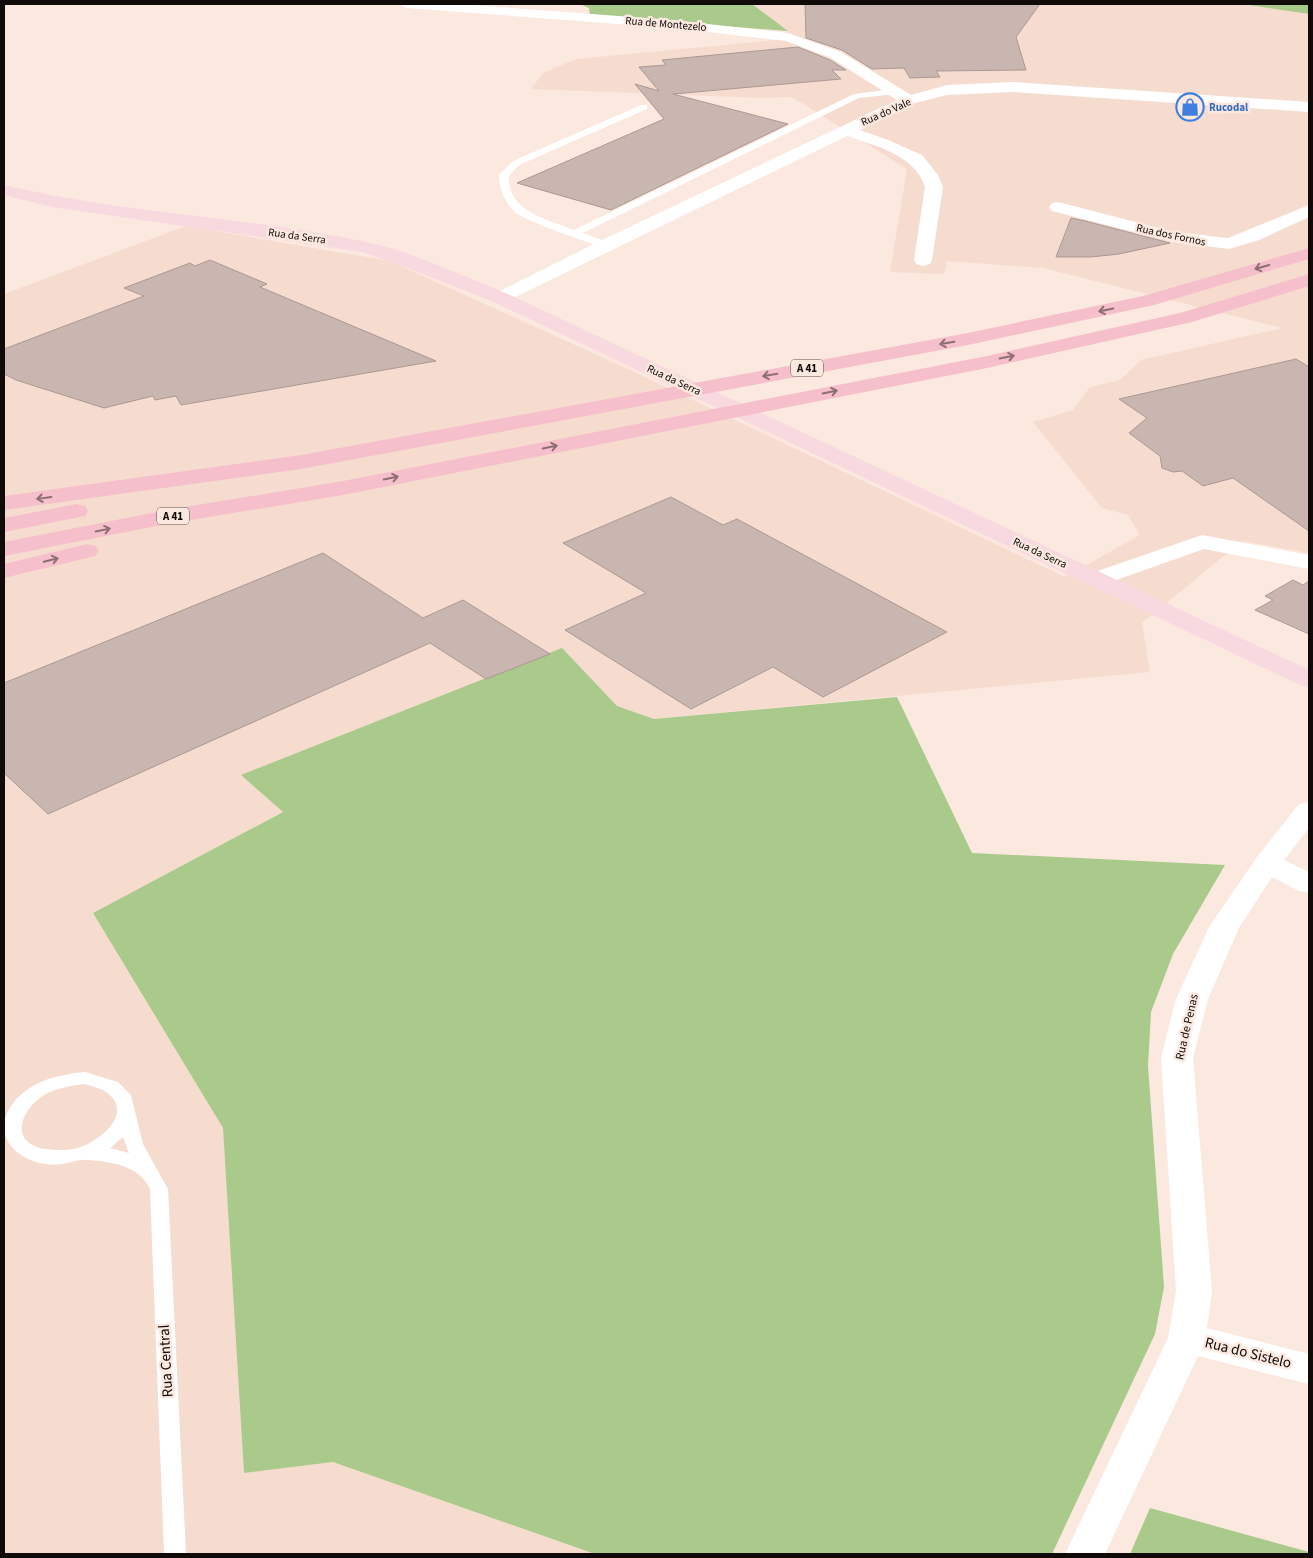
<svg xmlns="http://www.w3.org/2000/svg" width="1313" height="1558" viewBox="0 0 1313 1558" font-family="'Source Sans 3',sans-serif">
<style>
.built{fill:#f6dccf}
.green{fill:#a9ca8b}
.building{fill:#cab6b1;stroke:#ab9893}
.lines{fill:none;stroke-linecap:round;stroke-linejoin:round}
.lane{fill:#fff;fill-rule:evenodd}
.street{fill:#fff;fill-rule:evenodd}
.primary{fill:#f9d9e0;fill-rule:evenodd}
.highway{fill:#f5c0cb;fill-rule:evenodd}
.oneway{stroke:#8e6e73}
.labels{text-anchor:middle;dominant-baseline:central;stroke-width:5;stroke-linejoin:round;paint-order:stroke}
.far-street-label{font-size:11px;fill:#100a08;stroke:#fbe8df}
.far-shop-label{font-size:11px;font-weight:bold;fill:#366cbe;stroke:#fbe8df;text-anchor:start}
.shield{fill:#fbe8df;stroke:#564d48;stroke-width:1}
.shield-label{font-size:11px;font-weight:bold;fill:#100a08}
.street-label{font-size:12px;fill:#100a08;stroke:#fbe8df}
.near-street-label{font-size:15px;fill:#100a08;stroke:#fbe8df}
</style>
<rect width="100%" height="100%" fill="#fbe8df"/>
<path class="built" d="M752,4H1242L1309,14V553L1242,541L1142,623L1150,672L654,719L617,706L562,649L242,775L284,811L93,913L223,1128L244,1473L333,1462L595,1554H4V294L186,226L390,261L628,369L1065,577L1140,535L1128,515L1102,508L1033,422L1073,410L1090,387L1120,380L1141,360L1282,328L1043,268L947,261L944,274L890,272L907,169L792,97L762,98L531,89L543,73L576,59L776,40L787,32Z"/>
<g class="green">
<path d="M580,4H752L788,31L590,16L589,8Z"/>
<path d="M1242,4H1309V14Z"/>
<path d="M562,648L617,706L654,719L897,697L972,853L1225,865L1173,954L1151,1012L1148,1066L1164,1287L1155,1334L1052,1554H595L333,1462L244,1473L223,1128L93,913L283,812L241,775Z"/>
<path d="M1150,1508L1309,1552V1554H1130Z"/>
</g>
<g class="building">
<path d="M805,4H1040L1016,37L1026,70L936,71L940,77L910,78L904,68L872,69L842,50L806,38Z"/>
<path d="M798,47L830,60L846,70H832L841,79L673,94L788,124L611,210L517,183L664,119L635,84L659,91L639,67L666,65L662,60Z"/>
<path d="M1071,218L1085,221L1170,243L1119,254L1091,257H1056Z"/>
<path d="M210,260L267,284L260,287L436,361L181,405L176,396L155,400L153,396L104,408L16,380L4,374V349L144,296L124,288L190,263L195,266Z"/>
<path d="M1296,359L1309,367V531L1233,478L1203,486L1182,471L1173,472L1162,468L1160,456L1129,433L1147,418L1119,399Z"/>
<path d="M671,497L723,525L737,519L947,632L823,697L773,667L691,709L565,630L646,593L563,543Z"/>
<path d="M323,553L423,618L463,600L550,654L486,679L430,643L48,814L4,773V683Z"/>
<path d="M1293,580L1303,585L1309,581V634L1255,610L1273,600L1265,596Z"/>
</g>
<g class="lines">
<g class="lane">
<path d="M893,89L897,92L896,94L859,98L583,233L610,243V247L606,248C591,244 526,221 516,213C505,203 499,189 499,175L513,161L641,105H647V109L519,165L509,176C507,212 547,219 574,230L854,94Z"/>
<path d="M85,1072L118,1082L131,1095L143,1144L168,1189L186,1554H164L150,1189C139,1165 111,1162 88,1160C80,1159 70,1163 62,1164C39,1167 13,1157 5,1135C2,1126 5,1117 9,1109C26,1082 55,1075 85,1072ZM84,1084C91,1086 100,1088 106,1092C135,1112 101,1141 78,1148C67,1151 56,1150 45,1149C8,1143 21,1109 44,1095C57,1088 70,1086 84,1084ZM123,1137L129,1153L110,1148Z"/>
</g>
<g class="street">
<path d="M399,4H459L672,20L788,33L841,52L911,95L947,85L1013,82L1309,102V112L1013,92L947,95L915,103L860,130L888,140L922,155L938,175L943,187L932,260L930,264L923,266L916,264L914,260L925,187C915,155 876,146 847,136L501,304L494,302L491,298L494,294L600,241L897,100L831,58L786,41L672,28L406,8Z"/>
<path d="M1058,202L1174,232L1228,238L1309,205V217L1259,240L1229,249L1173,242L1052,211L1049,207L1052,203Z"/>
<path d="M1202,535L1309,555V569L1204,549L1105,584L1097,586L1089,584L1085,579L1089,574Z"/>
<path d="M1309,802V828L1284,860L1309,872V893L1299,891L1272,877L1239,928L1208,999L1193,1058L1212,1291L1207,1328L1309,1354V1384L1198,1356L1105,1554H1065L1168,1338L1176,1291L1161,1058L1176,999L1209,927L1257,857L1299,804Z"/>
</g>
<path class="primary" d="M4,185C123,214 247,216 366,242C414,252 462,276 508,294L1309,670V688L1300,685L494,302L400,265L362,252L52,207L4,195Z"/>
<g class="highway">
<path d="M1309,248V259L1154,305L968,345L301,469L4,510V496L301,455L968,333L1143,296Z"/>
<path d="M1309,274V286L1192,322L987,368L343,495L167,524L4,556V542L167,510L343,481L987,356L1180,313Z"/>
<path d="M77,504L85,506L88,511L85,516L4,532V518Z"/>
<path d="M87,544L95,546L99,551L95,556L4,578V564Z"/>
</g>
</g>
<defs><path id="oneway-shaft" d="M-6 0H5M1.5-3L5.5 0L1.5 3" fill="none" stroke-width="1.6" stroke-linecap="round" stroke-linejoin="round" transform="scale(1.25)"/></defs>
<g class="oneway">
<use href="#oneway-shaft" transform="translate(1262 267) rotate(164)"/>
<use href="#oneway-shaft" transform="translate(1106 310) rotate(168)"/>
<use href="#oneway-shaft" transform="translate(947 343) rotate(170)"/>
<use href="#oneway-shaft" transform="translate(1007 357) rotate(-12)"/>
<use href="#oneway-shaft" transform="translate(770 375) rotate(170)"/>
<use href="#oneway-shaft" transform="translate(830 392) rotate(-11)"/>
<use href="#oneway-shaft" transform="translate(550 447) rotate(-11)"/>
<use href="#oneway-shaft" transform="translate(391 478) rotate(-11)"/>
<use href="#oneway-shaft" transform="translate(44 498) rotate(172)"/>
<use href="#oneway-shaft" transform="translate(103 530) rotate(-11)"/>
<use href="#oneway-shaft" transform="translate(51 560) rotate(-14)"/>
</g>
<defs>
<g id="shop-ring" transform="scale(1.4375)"><circle r="9.5" fill="#fbe8df" stroke="#3f7fe0" stroke-width="1.5"/><path d="M-5-2.5h2.3a2.7 3.5 0 0 1 5.4 0H5L5.5 6h-11ZM-1.5-2.5h3a1.5 2.3 0 0 0-3 0Z" fill="#3f7fe0"/></g>
</defs>
<g fill-rule="evenodd">
<use href="#shop-ring" x="1190" y="107"/>
</g>
<g class="labels">
<g class="far-street-label">
<text transform="translate(666 24) rotate(5)">Rua de Montezelo</text>
<text transform="translate(886 112) rotate(-24)">Rua do Vale</text>
<text transform="translate(1171 235) rotate(12)">Rua dos Fornos</text>
<text transform="translate(297 236) rotate(8)">Rua da Serra</text>
<text transform="translate(674 380) rotate(25)">Rua da Serra</text>
<text transform="translate(1040 553) rotate(25)">Rua da Serra</text>
</g>
<g class="far-shop-label">
<text x="1209" y="107">Rucodal</text>
</g>
<g class="shield">
<rect x="791" y="359.5" width="32" height="17" rx="4"/>
<rect x="157" y="507.5" width="32" height="17" rx="4"/>
</g>
<g class="shield-label">
<text x="807" y="368">A 41</text>
<text x="173" y="516">A 41</text>
</g>
<g class="street-label">
<text transform="translate(1187 1027) rotate(-77)">Rua de Penas</text>
</g>
<g class="near-street-label">
<text transform="translate(1248 1353) rotate(14)">Rua do Sistelo</text>
<text transform="translate(166 1361) rotate(-93)">Rua Central</text>
</g>
</g>
<rect width="1313" height="1558" fill="none" stroke="#100a08" stroke-width="10"/>
</svg>
